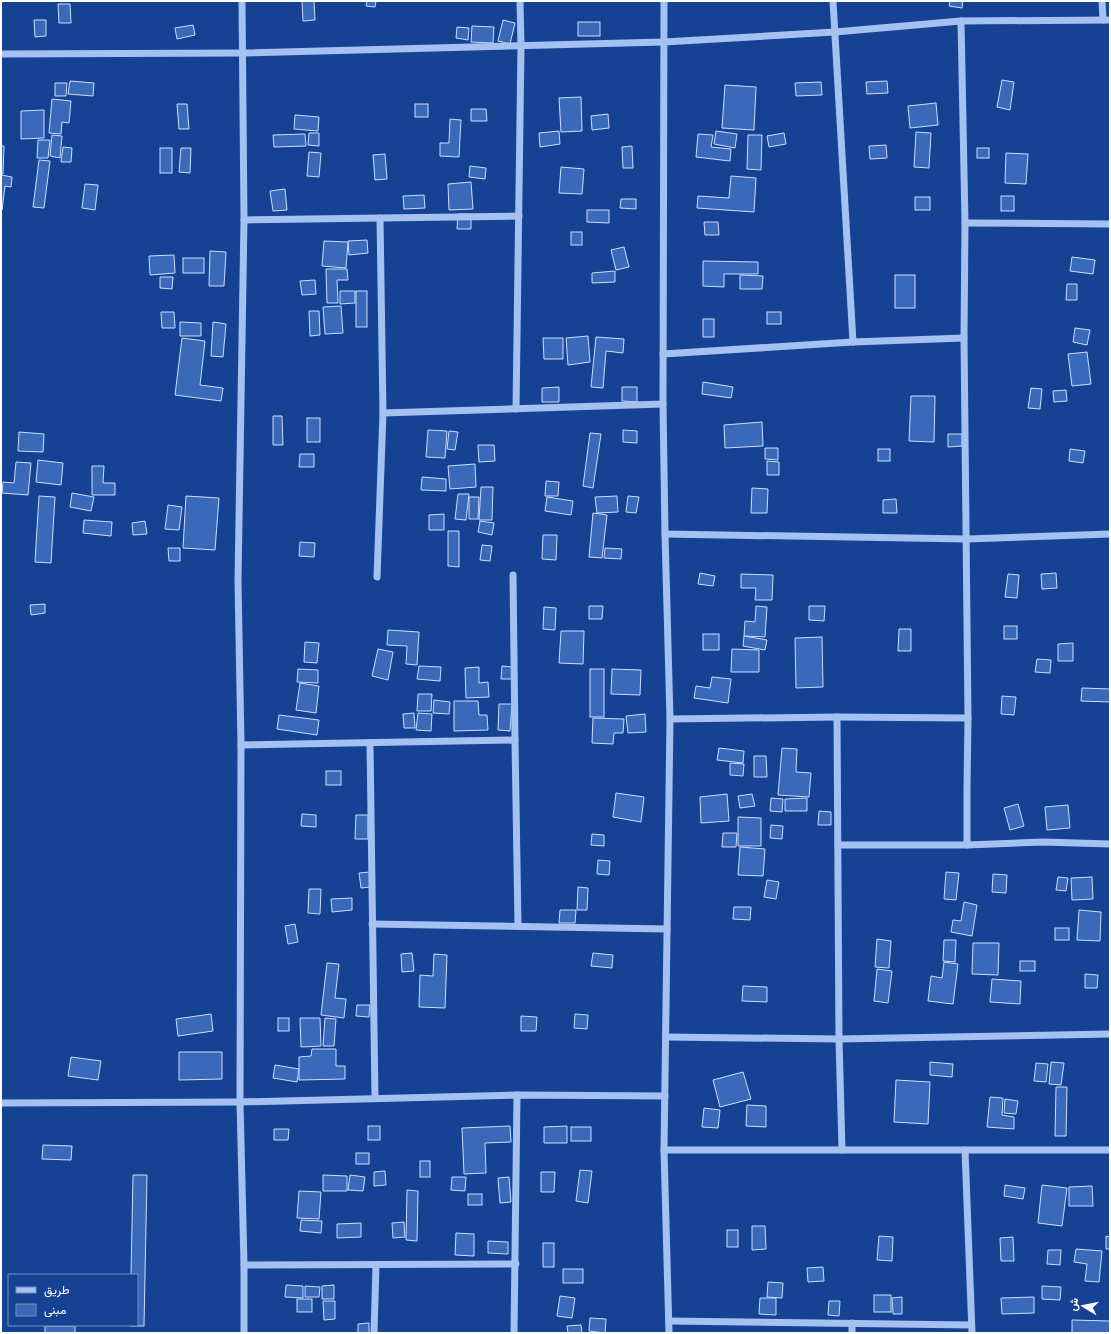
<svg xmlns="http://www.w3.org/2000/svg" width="1111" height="1334" viewBox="0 0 1111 1334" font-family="'Nunito Sans',Vazirmatn,sans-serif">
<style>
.building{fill:#3a69ba;stroke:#ccdefc}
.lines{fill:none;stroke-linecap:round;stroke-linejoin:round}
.minor{stroke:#a5c1f1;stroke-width:7}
</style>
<rect width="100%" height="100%" fill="#164293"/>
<g class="building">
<path d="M302,1H314L315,20L303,21Z"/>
<path d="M367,1H376L375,7L366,6Z"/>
<path d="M950,1H963L962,8L949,6Z"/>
<path d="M58,4H70L71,23H59Z"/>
<path d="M34,20H46V36L35,37Z"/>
<path d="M503,20L515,23L510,44L498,41Z"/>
<rect x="578" y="22" width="22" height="14"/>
<path d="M193,25L195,35L177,39L175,28Z"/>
<path d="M472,26L494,27L493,43L471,42Z"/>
<path d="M457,27L469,28L468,40L456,38Z"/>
<path d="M1002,80L1014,82L1010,110L997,107Z"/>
<path d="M70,81L94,83L93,96L68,94Z"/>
<path d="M887,81L888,93L867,94L866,82Z"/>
<path d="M821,82L822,95L796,96L795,83Z"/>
<path d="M55,83H67L66,96H55Z"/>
<path d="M725,85L756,87L754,130L722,128Z"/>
<path d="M581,97L582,131L561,132L559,98Z"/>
<path d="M52,99L71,101L69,123L62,122L61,134L49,133Z"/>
<path d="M936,103L938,125L910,128L908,106Z"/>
<path d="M177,104H187L189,129H179Z"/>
<rect x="415" y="104" width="13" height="13"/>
<path d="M471,109H486L487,121H471Z"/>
<path d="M44,110V138L21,139V111Z"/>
<path d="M608,114L609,128L592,130L591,116Z"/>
<path d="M295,115L319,117L318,131L294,129Z"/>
<path d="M450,119L461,120L459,157L440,156V143H449Z"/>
<path d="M559,131L560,144L540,147L539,133Z"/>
<path d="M716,131L737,134L735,148L714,144Z"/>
<path d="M916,132L931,133L929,168L914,167Z"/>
<path d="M309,133H319V146L308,145Z"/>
<path d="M784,133L786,144L769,147L767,136Z"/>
<path d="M305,134L306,146L274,147L273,135Z"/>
<path d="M698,134L713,135L711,147L731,149L730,161L696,157Z"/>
<path d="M52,135L62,136L60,158L50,156Z"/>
<path d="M748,135H762L761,170L747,169Z"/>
<path d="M38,140H50L48,158H37Z"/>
<path d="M886,145L887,158L870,159L869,146Z"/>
<path d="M1,146H4L3,174H1Z"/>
<path d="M632,146L633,168H623L622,147Z"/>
<path d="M63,147L72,148L71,162H61Z"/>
<rect x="160" y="148" width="12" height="25"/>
<path d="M181,148H191L190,173L179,172Z"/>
<rect x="977" y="148" width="12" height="10"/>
<path d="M309,152L321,153L319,177L307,176Z"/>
<path d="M1006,153L1028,154L1026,184L1005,183Z"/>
<path d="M385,154L387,179L375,180L373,155Z"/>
<path d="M39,160L50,161L44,208L33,207Z"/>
<path d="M470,166L486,168L485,179L469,177Z"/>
<path d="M561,167L584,169L582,194L559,193Z"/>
<path d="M1,175L12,177L11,187L5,186L2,210Z"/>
<path d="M731,176L756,178L754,212L697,208L698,196L729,198Z"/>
<path d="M471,182L473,209L449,210L448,184Z"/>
<path d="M85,184L98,185L95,210L82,208Z"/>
<path d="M285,189L287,210L273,211L270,191Z"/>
<path d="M424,195L425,208L404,209L403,196Z"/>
<rect x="1001" y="196" width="13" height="15"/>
<rect x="915" y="197" width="15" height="13"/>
<path d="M621,199H636V209L620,208Z"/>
<path d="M587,210H609V223L587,222Z"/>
<path d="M458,214H471V229H457Z"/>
<path d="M704,222H718L719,235H705Z"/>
<rect x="571" y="232" width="11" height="13"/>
<path d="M367,240L368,253L349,255L348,241Z"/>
<path d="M324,241L348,242L346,268L322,266Z"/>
<path d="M624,247L629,267L616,270L611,250Z"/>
<path d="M210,251L226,252L224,286H209Z"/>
<path d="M174,255L175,273L150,275L149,256Z"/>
<path d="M1072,257L1095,260L1093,274L1070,271Z"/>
<rect x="183" y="258" width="21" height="15"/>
<path d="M703,261L758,262V274H724V287L703,286Z"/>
<path d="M326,269H347L348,280H337L338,303H327Z"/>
<path d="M615,271V282L592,283V273Z"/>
<path d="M740,275L763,276L762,289H740Z"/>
<rect x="895" y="275" width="20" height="33"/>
<path d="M160,277H173L172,289L160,288Z"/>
<path d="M315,280L316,294L302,295L300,281Z"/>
<path d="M1067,284H1077V300H1066Z"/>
<path d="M340,291H355V303L340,304Z"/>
<rect x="356" y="291" width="11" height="36"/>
<path d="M341,306L343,333L325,334L323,307Z"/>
<path d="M309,311H319L320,335L310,336Z"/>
<path d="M161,312H174L175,328H162Z"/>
<rect x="767" y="312" width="14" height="12"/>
<rect x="703" y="319" width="11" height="18"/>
<path d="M180,322L201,323V336H180Z"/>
<path d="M213,322L226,324L223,357L211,356Z"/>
<path d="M1075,328L1090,330L1087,345L1073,342Z"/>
<path d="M588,336L590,362L568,365L566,338Z"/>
<path d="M596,337L624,339L623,353L606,351L603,388L591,387Z"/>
<path d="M182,338L205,341L200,385L223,388L221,401L175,395Z"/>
<path d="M543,338H563V359H544Z"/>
<path d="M1087,352L1091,384L1072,386L1068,354Z"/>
<path d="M703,382L733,387L731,398L702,394Z"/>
<path d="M559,387V402H542V388Z"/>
<path d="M622,387H637V402L622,401Z"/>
<path d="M1031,388L1042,389L1040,409L1028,408Z"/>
<path d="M1066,390L1067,401L1054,402L1053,391Z"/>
<path d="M911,396H935L934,442L909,441Z"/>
<path d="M273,416H282L283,445H273Z"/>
<rect x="307" y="418" width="13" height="24"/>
<path d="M762,422L763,446L725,448L724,425Z"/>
<path d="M428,430L447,431L445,458L426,457Z"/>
<path d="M623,430L637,431V443L623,442Z"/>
<path d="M449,431L458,432L455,450L447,449Z"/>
<path d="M19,432L44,434L43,452L18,451Z"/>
<path d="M590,433L601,434L593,488L583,486Z"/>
<path d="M948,434H962V446L948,447Z"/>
<path d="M478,445H494L495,461L479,462Z"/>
<path d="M765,448H778V460L765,459Z"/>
<rect x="878" y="449" width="12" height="12"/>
<path d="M1070,449L1085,451L1083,463L1069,461Z"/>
<path d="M300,454H314V467H299Z"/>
<path d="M38,460L63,463L61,485L36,482Z"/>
<path d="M767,461L779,462V475H767Z"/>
<path d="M16,462L31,463L28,495L2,493L3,482L14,483Z"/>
<path d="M475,464L476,487L450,489L448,466Z"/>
<path d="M92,466H104L103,483H115V495H92Z"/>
<path d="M422,477L446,479V491L421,490Z"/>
<path d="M546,481L559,482L558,496H545Z"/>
<path d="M481,487H493L492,520H479Z"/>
<path d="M752,488L768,489L767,513H751Z"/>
<path d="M72,493L94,497L91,511L70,507Z"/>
<path d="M458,494H469L466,520L455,519Z"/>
<path d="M39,496L55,497L51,563L35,562Z"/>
<path d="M186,496L219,498L215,550L183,548Z"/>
<path d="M617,496L618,512L597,513L595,497Z"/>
<path d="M628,496L639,497L636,513L626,512Z"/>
<path d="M469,497H479L478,519H469Z"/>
<path d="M547,497L573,501L571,515L545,511Z"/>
<path d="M896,499L897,513H883V500Z"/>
<path d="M168,505L182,507L179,530L165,529Z"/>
<path d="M593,513L607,515L602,558L589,557Z"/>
<path d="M444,514V530H429V515Z"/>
<path d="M84,520L112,522L111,536L83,533Z"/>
<path d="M145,521L147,534L133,535L132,523Z"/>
<path d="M480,521L494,523L492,535L478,532Z"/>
<path d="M448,531H459V567L448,566Z"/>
<path d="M543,535H557L556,560L542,559Z"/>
<path d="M300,542L315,543L314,557L299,556Z"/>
<path d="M482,545L492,546L490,561L480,560Z"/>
<path d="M168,548H180V561H169Z"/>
<path d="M605,548L622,549L621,559L604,558Z"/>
<path d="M700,573L715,576L713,586L698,584Z"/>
<path d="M1056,573L1057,588L1042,589L1041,574Z"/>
<path d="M741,574L773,575L772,600H755L756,588H741Z"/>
<path d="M1008,574L1019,575L1017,598L1005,597Z"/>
<path d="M45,604V613L31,615L30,605Z"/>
<path d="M589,606H603L602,619H589Z"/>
<path d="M756,606L767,607L765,637L744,636L745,621L755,622Z"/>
<path d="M809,606H825L824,621L809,620Z"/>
<path d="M544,607L556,608L555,630L543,629Z"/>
<rect x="1004" y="626" width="13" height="13"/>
<path d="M899,629H911V651H898Z"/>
<path d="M388,630L419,632L417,665L406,664L407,646L387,645Z"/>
<path d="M561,631H584L583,664L559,663Z"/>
<rect x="703" y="634" width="16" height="16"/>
<path d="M744,636L767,640L765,650L743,646Z"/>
<path d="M822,637L823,687L796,688L795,638Z"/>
<path d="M305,642L319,643L317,663L304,662Z"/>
<path d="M1073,643V661H1058V644Z"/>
<path d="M378,649L393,652L388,680L372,676Z"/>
<path d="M732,649L759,650V672H731Z"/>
<path d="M1037,659L1051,660L1050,673L1035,672Z"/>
<path d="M419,666L441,667L440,681L417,679Z"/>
<path d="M502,666L513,667L512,679H501Z"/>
<path d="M479,667V683L488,682L489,697L466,698L465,668Z"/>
<path d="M298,669L318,670V683L297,682Z"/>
<rect x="590" y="669" width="14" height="48"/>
<path d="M612,669L641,670L640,695L611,694Z"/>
<path d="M712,677L731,679L728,703L694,698L696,686L710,688Z"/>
<path d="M300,683L319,686L316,713L296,710Z"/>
<path d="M1082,688L1110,689V702L1081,701Z"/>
<path d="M418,694H432L431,711H417Z"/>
<path d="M1002,696L1016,697L1014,715L1001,714Z"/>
<path d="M434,700L450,702L449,714L433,713Z"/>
<path d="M454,701H478L479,715H487L488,730L454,731Z"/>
<path d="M499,704H512L510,731L498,730Z"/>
<path d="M414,713L415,728H404L403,714Z"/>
<path d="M418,713L432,714L431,731L416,730Z"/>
<path d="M645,714L646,732L628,733L626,716Z"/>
<path d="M279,715L319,720L317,735L277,729Z"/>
<path d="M593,718L624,719L623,733H614L613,744L592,743Z"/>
<path d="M719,748L744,751L743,763L717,760Z"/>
<path d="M782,748L797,749L796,772L811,773L809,797L778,795Z"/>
<path d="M754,756H766L767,777H754Z"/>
<path d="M730,763L744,764L743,776L730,775Z"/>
<rect x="326" y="771" width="15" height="14"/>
<path d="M616,793L644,797L641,822L613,817Z"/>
<path d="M727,794L729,821L701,823L700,797Z"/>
<path d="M752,794L755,806L740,808L738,796Z"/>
<path d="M771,798L783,799L782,812L770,811Z"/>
<path d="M807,798V811H785V799Z"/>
<path d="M1018,804L1024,826L1010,830L1004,808Z"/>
<path d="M1068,805L1070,828L1047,830L1045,807Z"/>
<path d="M819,811L831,812V825H818Z"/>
<path d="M302,814L316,815V827L301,826Z"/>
<path d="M356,815H368V839H355Z"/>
<path d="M738,817L761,818V846H738Z"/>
<path d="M771,825L783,826L782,839L770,838Z"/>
<path d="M723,833H737L736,847H722Z"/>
<path d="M592,834L604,835V846L591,845Z"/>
<path d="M740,847L765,849L763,876L738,875Z"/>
<path d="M598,860L610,861L609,875L597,874Z"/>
<path d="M370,872L371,887L361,888L359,873Z"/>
<path d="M946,872L959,873L956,900L944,899Z"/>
<path d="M993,874L1007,875L1006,893L992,892Z"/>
<path d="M1058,877L1068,878L1066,891L1056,890Z"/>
<path d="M1092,877L1093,899L1072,900L1071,878Z"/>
<path d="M767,880L779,882L776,899L764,897Z"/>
<path d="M578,887L588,888L587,910H577Z"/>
<path d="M309,889H321L320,914L308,913Z"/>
<path d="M352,898V910L332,912L331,899Z"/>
<path d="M964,902L977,905L972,936L951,932L953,920L961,921Z"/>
<path d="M734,907H751L750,920L733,919Z"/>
<path d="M560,910H576L575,923H559Z"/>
<path d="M1079,910L1101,912L1100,941L1077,940Z"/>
<path d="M295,924L298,942L288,944L285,926Z"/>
<rect x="1055" y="928" width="14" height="12"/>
<path d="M877,939L891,941L889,968L875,967Z"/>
<path d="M944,940H956L955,962L943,961Z"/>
<path d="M973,943H999L998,975L972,974Z"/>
<path d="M412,953L414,971L402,972L401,954Z"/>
<path d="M593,953L613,955L612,968L591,966Z"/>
<path d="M434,954L447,955L445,1008L419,1007L420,975L433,976Z"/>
<rect x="1020" y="961" width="15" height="10"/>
<path d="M944,962L958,964L953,1004L928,1001L931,976L942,978Z"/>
<path d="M327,963L339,964L335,998L346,999L344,1018L321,1015Z"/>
<path d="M877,969L892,971L888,1003L874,1001Z"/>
<path d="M1085,974L1098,975L1097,988H1085Z"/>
<path d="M992,979L1021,981L1020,1004L990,1002Z"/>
<path d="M743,986L767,987V1002L742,1001Z"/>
<path d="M357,1005H370L369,1017L356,1016Z"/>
<path d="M211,1014L213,1031L178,1036L176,1019Z"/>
<path d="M575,1014L588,1015L587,1029L574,1028Z"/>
<path d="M521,1016L537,1017L536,1031H521Z"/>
<rect x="278" y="1018" width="11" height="13"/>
<path d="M300,1018H320L321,1046L301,1047Z"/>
<path d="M325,1018L336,1019L334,1046H323Z"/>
<path d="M312,1049H336V1066H345V1079L299,1080V1057L311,1056Z"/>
<path d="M179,1052H222V1079L179,1080Z"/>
<path d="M71,1057L101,1061L98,1080L68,1076Z"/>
<path d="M930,1062L953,1064L952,1077L930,1075Z"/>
<path d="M1051,1062L1064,1063L1061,1085L1049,1084Z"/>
<path d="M1036,1063L1048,1064L1046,1082L1034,1081Z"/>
<path d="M275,1065L299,1069L297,1082L273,1078Z"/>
<path d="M743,1072L751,1099L720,1107L713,1080Z"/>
<path d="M896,1080L930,1082L928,1124L894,1122Z"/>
<path d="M1056,1087H1067L1066,1136H1055Z"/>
<path d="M990,1097L1003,1098L1002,1115L1014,1117V1129L987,1127Z"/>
<path d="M1005,1099L1018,1101L1016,1114L1004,1113Z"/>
<path d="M747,1105L766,1106V1127L746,1126Z"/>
<path d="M704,1108L720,1110L718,1128L702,1127Z"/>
<rect x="368" y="1126" width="12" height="14"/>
<path d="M510,1126L511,1142L485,1143L486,1173L464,1174L462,1128Z"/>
<path d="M567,1126V1143H544V1127Z"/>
<rect x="571" y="1127" width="20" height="14"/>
<path d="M274,1129H289L288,1140H274Z"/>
<path d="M43,1145L72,1146L71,1160L42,1159Z"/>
<rect x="356" y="1153" width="13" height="11"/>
<rect x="420" y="1161" width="10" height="16"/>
<path d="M580,1170L592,1171L588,1203L576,1201Z"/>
<path d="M385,1171L386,1185L374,1186V1172Z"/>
<path d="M541,1172H555L554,1192H541Z"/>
<path d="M133,1175H147L144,1326H130V1325H137V1275H131Z"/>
<path d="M323,1175L347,1176V1191H323Z"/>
<path d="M350,1175L365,1177L363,1191L348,1190Z"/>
<path d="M452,1177H466L465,1191L451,1190Z"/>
<path d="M509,1177L511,1202L500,1203L498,1178Z"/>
<path d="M1005,1185L1025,1188L1023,1199L1004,1196Z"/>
<path d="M1042,1185L1067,1188L1062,1226L1038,1223Z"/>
<path d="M1092,1186L1093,1206H1069V1187Z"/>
<path d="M407,1190L418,1191L417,1241L406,1240Z"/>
<path d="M299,1191L321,1192L319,1219L297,1218Z"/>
<rect x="468" y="1194" width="14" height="11"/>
<path d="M301,1220L322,1221L321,1233L300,1231Z"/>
<path d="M404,1222L405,1237L393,1238L392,1223Z"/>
<path d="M361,1223V1237L337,1238V1224Z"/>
<path d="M752,1226H765L766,1249L752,1250Z"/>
<rect x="727" y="1230" width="11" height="17"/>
<path d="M456,1233L474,1234V1256L455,1255Z"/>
<path d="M879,1236L893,1237L892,1261L877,1260Z"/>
<path d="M1106,1236L1110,1237V1249H1106Z"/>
<path d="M1013,1237L1014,1261H1001L1000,1238Z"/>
<path d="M488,1241L508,1242V1254L488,1253Z"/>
<rect x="543" y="1243" width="11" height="24"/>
<path d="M1076,1249L1102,1251L1099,1282L1085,1281L1087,1264L1074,1262Z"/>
<path d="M1048,1250H1061L1060,1265L1047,1264Z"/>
<path d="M823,1267L824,1281L808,1282L807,1268Z"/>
<rect x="563" y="1269" width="20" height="14"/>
<path d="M768,1282L783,1283L782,1298L767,1297Z"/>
<path d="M286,1285L303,1286V1298L285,1297Z"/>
<path d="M334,1285V1299H322V1286Z"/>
<path d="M305,1286L320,1287L319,1297H305Z"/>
<path d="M1042,1286L1061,1287L1060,1300L1042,1299Z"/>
<rect x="874" y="1295" width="17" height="17"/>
<path d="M560,1296L575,1298L572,1318L557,1316Z"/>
<path d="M902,1297V1314H893L892,1298Z"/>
<path d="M1034,1297V1313L1002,1314L1001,1298Z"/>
<path d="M760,1298H776V1315L759,1314Z"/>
<rect x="297" y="1299" width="15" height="13"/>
<path d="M323,1301H335V1319L324,1320Z"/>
<path d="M829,1301H840L839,1316L828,1315Z"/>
<path d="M590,1318L606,1319L605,1333L589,1331Z"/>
<path d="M1072,1320L1110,1321V1333H1072Z"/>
<path d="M369,1323V1333H358V1324Z"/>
<path d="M581,1325L582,1333H568L567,1326Z"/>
<rect x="45" y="1326" width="30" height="7"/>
</g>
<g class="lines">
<g class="minor">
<path d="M242,1L244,220L238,581L241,745L240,1102L244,1265V1333"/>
<path d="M664,1L663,404L665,534L670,719L664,1150L669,1333"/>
<path d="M833,1L853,342"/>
<path d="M1102,1L1103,20"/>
<path d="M961,21L965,223L964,338L968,718L967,788V845"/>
<path d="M1,54L242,53L664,42L835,32L961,21L1110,20"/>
<path d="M244,220L519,216"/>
<path d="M965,223L1110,224"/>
<path d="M663,354L853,342L964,338"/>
<path d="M516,409L521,46L520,1"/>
<path d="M383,413L663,404"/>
<path d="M665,534L967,539L1110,534"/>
<path d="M513,575L515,740L518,926"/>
<path d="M377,577L383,413L380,218"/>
<path d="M837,717L839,1039L842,1150"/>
<path d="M670,719L837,717L968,718"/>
<path d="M370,743L375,1098"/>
<path d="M241,745L515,740"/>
<path d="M838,845H967L1043,842L1110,844"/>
<path d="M372,924L667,929"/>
<path d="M666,1037L839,1039L1110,1034"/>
<path d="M1,1103L240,1102L517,1095L665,1096"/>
<path d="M664,1150H1110"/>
<path d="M965,1150L972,1333"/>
<path d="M244,1265L516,1264"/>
<path d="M669,1321L971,1325"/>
<path d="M852,1323V1333"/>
<path d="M374,1333L376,1265"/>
<path d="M514,1333L517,1095"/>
</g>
</g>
<rect width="1111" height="1334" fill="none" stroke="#ffffff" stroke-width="4"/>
<rect x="8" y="1274" width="130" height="52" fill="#164293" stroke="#738ebe"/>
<rect x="16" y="1287" width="20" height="6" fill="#a5c1f1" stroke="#738ebe"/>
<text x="44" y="1294" font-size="12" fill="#ffffff">طريق</text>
<rect x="16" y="1304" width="20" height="12" fill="#3a69ba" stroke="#738ebe"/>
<text x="44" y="1314" font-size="12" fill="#ffffff">مبنى</text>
<g transform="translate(1083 1306) rotate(280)" stroke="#164293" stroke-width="3" paint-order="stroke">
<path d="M0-3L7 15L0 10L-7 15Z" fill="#ffffff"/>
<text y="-6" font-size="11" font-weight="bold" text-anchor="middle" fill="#ffffff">ش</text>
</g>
</svg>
